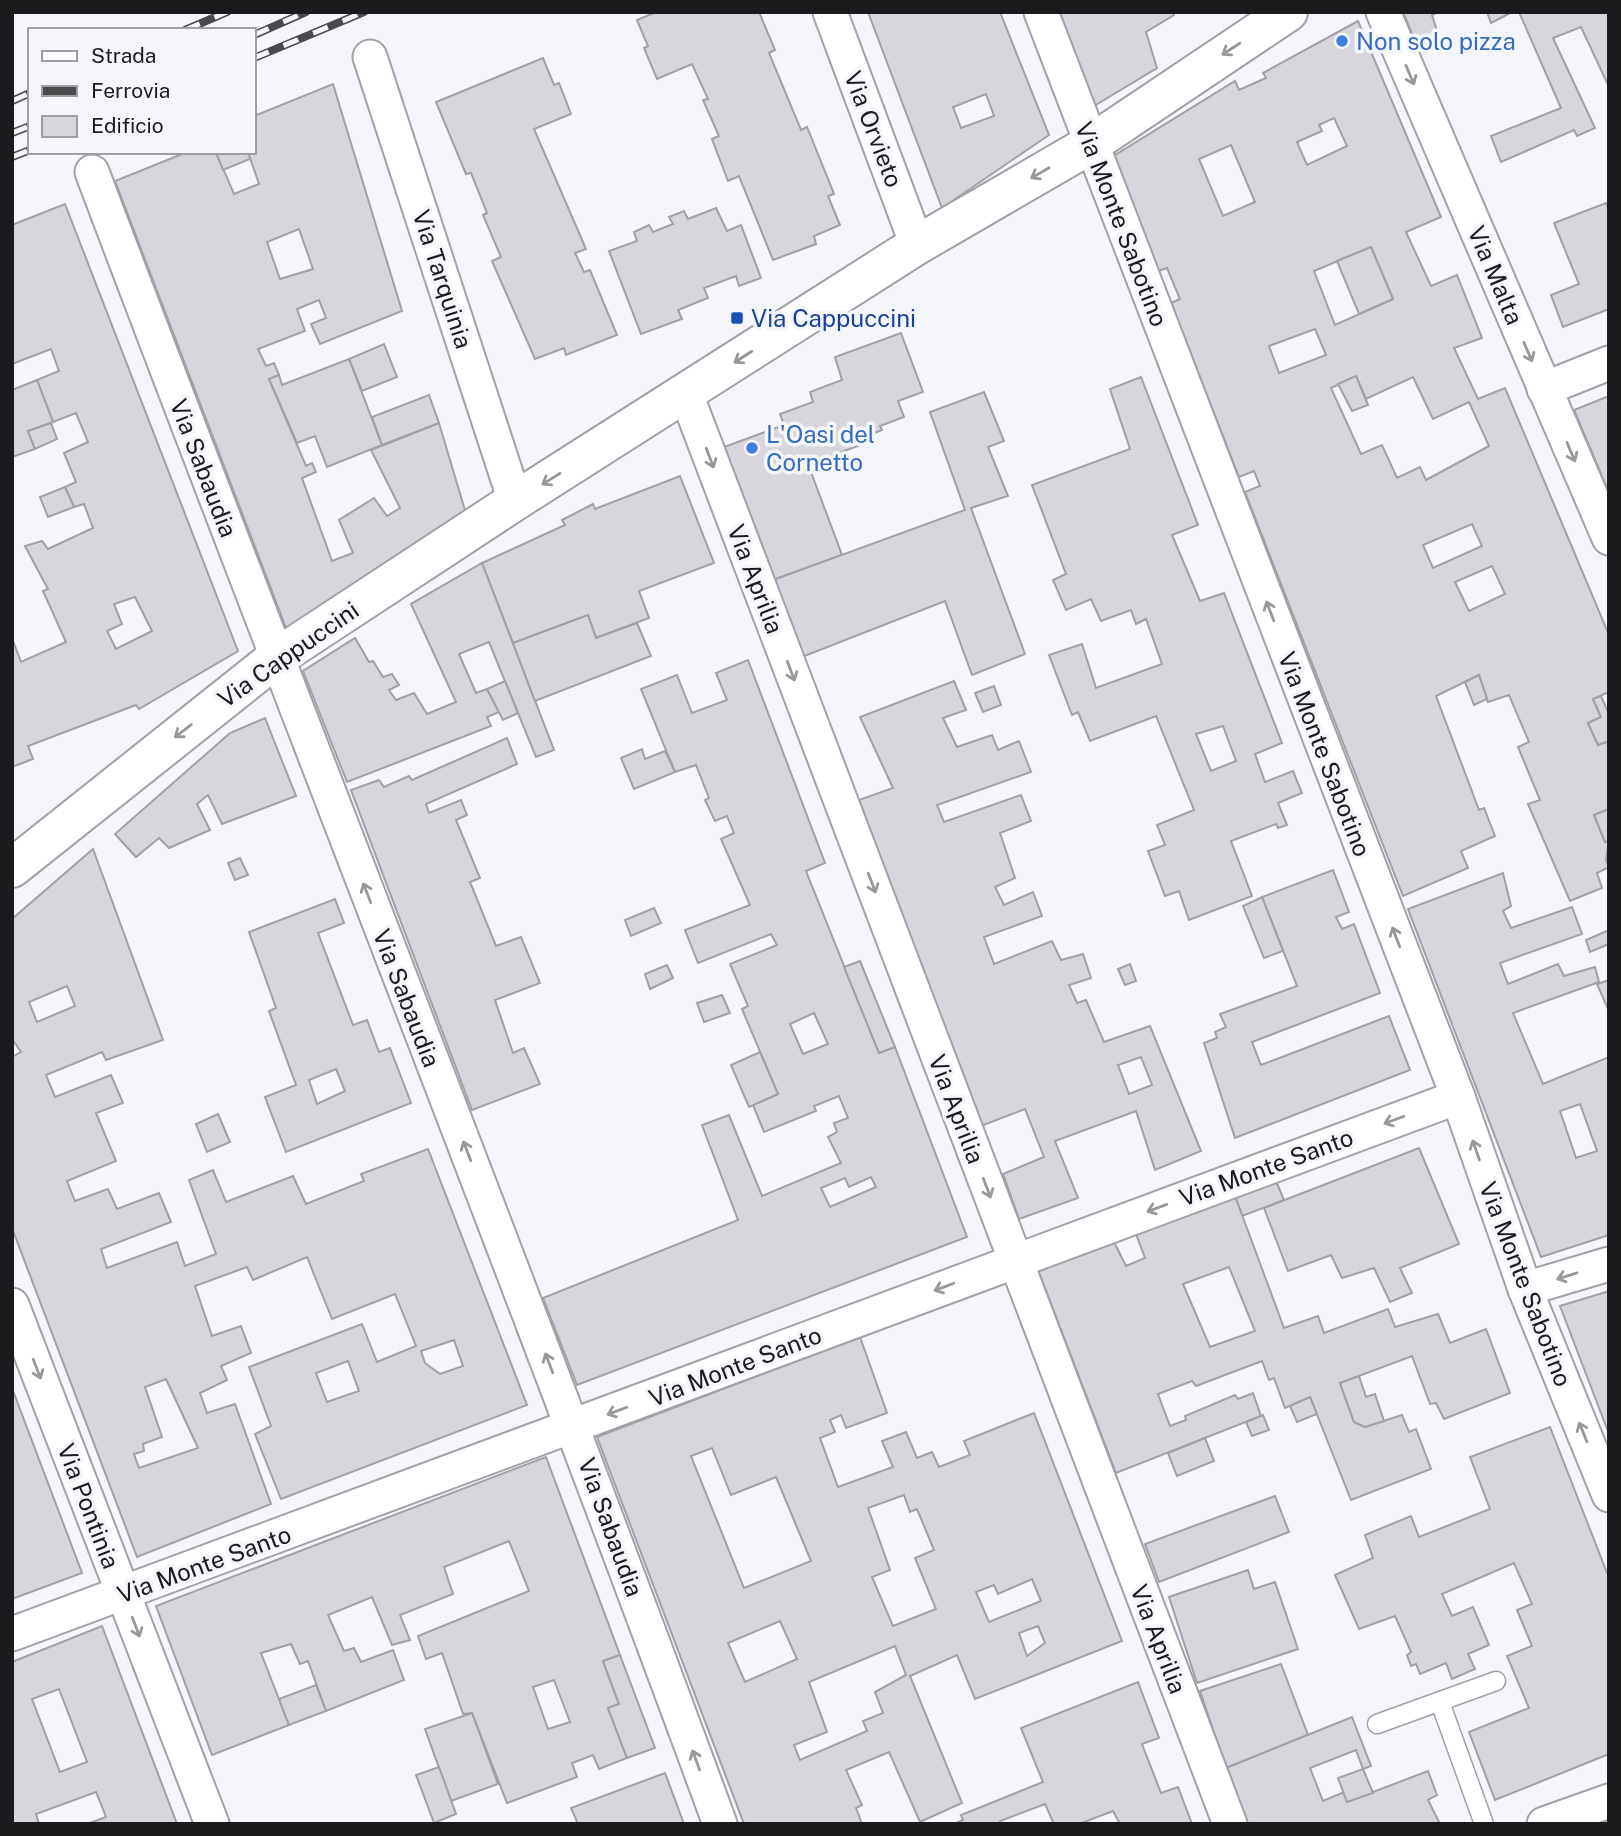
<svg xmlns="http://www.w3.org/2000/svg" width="1621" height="1836" viewBox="0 0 1621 1836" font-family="'Public Sans',sans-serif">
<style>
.building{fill:#d6d6dc;stroke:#a0a0a6;stroke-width:2;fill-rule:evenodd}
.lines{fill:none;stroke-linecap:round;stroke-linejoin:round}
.service-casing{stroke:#a1a1a7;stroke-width:21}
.minor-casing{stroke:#a1a1a7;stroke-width:37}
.tertiary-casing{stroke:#a1a1a7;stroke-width:42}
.service{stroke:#fff;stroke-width:18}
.minor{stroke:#fff;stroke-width:33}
.tertiary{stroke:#fff;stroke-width:38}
.rail-casing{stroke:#4a4a4d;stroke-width:8}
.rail{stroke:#f5f5fc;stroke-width:5;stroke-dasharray:16;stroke-linecap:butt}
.oneway{stroke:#989899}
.shop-dot{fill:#3f7fe0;stroke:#f5f5fc;stroke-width:2.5}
.transit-dot{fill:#1a4fb4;stroke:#f5f5fc;stroke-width:2.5}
.labels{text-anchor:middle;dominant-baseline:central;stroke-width:7;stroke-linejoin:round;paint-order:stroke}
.shop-label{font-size:24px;fill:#366cbe;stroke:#f5f5fc;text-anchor:start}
.street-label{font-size:24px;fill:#1b1b1d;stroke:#f5f5fc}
.transit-label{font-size:24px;fill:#164399;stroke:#f5f5fc;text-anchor:start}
</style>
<rect width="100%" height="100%" fill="#f5f5fc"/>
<g class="building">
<path d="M656,12H759L775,50L769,53L801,130L807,127L834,194L828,196L840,225L814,236L816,244L773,260L739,176L728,181L712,139L719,136L703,100L708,99L692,64L657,79L644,48L648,46L637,20Z"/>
<path d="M868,12H1000L1049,135L942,208ZM986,94L994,116L961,128L953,107Z"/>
<path d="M1058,12H1173L1174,15L1146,32L1157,68L1094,106Z"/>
<path d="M1403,12H1438L1432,15L1438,34L1417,46Z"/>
<path d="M1487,12H1512L1491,23Z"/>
<path d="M1519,12H1609V87L1581,27L1553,38L1595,128L1577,136L1574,130L1501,162L1491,136L1561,108Z"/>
<path d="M1358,21L1441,217L1406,232L1431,286L1457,275L1482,338L1454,348L1478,399L1505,388L1609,635V692L1593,699L1601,717L1588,723L1598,745L1609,741V809L1594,815L1605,842L1609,841L1606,860L1609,867L1597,873L1602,888L1570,901L1528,804L1540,800L1518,747L1529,742L1509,695L1488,702L1479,675L1436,696L1479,810L1484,808L1495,836L1461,851L1468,868L1403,896L1245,492L1260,486L1254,471L1239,477L1171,303L1180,299L1167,268L1158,271L1112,157L1235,81L1239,90L1266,78L1263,73ZM1334,118L1347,146L1307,165L1297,142L1322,131L1319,125ZM1231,145L1255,202L1223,216L1199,159ZM1371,247L1393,299L1335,325L1314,271ZM1315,329L1326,355L1279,373L1269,346ZM1356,376L1366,399L1413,377L1433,419L1469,402L1489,446L1426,480L1420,467L1397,478L1382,445L1361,454L1331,388ZM1472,524L1482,546L1433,568L1423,545ZM1492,566L1505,594L1469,611L1455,582Z"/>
<path d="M543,58L554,85L559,83L571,114L534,129L586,249L575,253L584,272L590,270L617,335L566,355L564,348L535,359L492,261L501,257L483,215L487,213L471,173L466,174L436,102Z"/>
<path d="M333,84L402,311L320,344L311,324L326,318L319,300L297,309L305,331L258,349L266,366L274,363L279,375L269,379L306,466L312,463L316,472L302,478L332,561L353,553L339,520L374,498L387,516L400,508L371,450L439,423L467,517L286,628L115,181L187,152H216L234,194L259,184L248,152H254V116ZM299,229L313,269L280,279L267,242Z"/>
<path d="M216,152H248L250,159L223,170Z"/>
<path d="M1606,203L1609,210V309L1563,327L1551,295L1579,284L1554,223Z"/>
<path d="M65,204L238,651L139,709L136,705L28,746L33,759L12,767V638L21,662L66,642L43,591L48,589L25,546L42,541L48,549L93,528L84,504L74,507L65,487L76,482L64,453L88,442L76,413L53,422L37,380L59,371L51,349L12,364V225ZM135,597L152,631L116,649L107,631L122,624L114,604Z"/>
<path d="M716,208L727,231L741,225L761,278L739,286L736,276L704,288L708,298L678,310L682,319L641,334L609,251L637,241L634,232L649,225L653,232L673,224L669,217L684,211L688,219Z"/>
<path d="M1371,247L1393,299L1359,314L1337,261Z"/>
<path d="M901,333L923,392L898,401L904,417L880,426L882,430L869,435L872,441L808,464L842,555L773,580L724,447L784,425L780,414L813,402L810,392L842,380L835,357Z"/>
<path d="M384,344L397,377L362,391L349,359Z"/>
<path d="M349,359L382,445L327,467L315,436L297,443L269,379L279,375L282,385Z"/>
<path d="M1356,376L1368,405L1352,411L1338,384Z"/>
<path d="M1141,377L1198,525L1172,535L1200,601L1224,593L1282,743L1255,754L1265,782L1293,771L1302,793L1278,803L1287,825L1278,828L1276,824L1231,841L1252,896L1189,920L1179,891L1165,896L1148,851L1165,845L1157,825L1194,810L1156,716L1090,741L1078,712L1072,715L1049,655L1082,644L1096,688L1162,664L1146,619L1136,624L1131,610L1101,621L1091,599L1066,610L1053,580L1066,574L1032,485L1130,449L1110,389ZM1223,726L1236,761L1211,771L1196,734Z"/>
<path d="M37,380L53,422L28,431L35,449L12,457V390Z"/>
<path d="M984,392L1004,441L988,447L1008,496L971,508L1025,654L972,675L945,601L802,657L773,580L965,510L930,412Z"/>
<path d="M429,395L439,423L382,445L372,417Z"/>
<path d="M1609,396V493L1574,410Z"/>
<path d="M51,423L57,439L35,449L28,431Z"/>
<path d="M680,476L714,563L639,591L649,618L596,638L588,615L513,643L482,563L565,525L562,520L593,504L595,509Z"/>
<path d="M65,487L74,507L48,517L40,497Z"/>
<path d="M482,563L554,750L536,757L489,642L459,654L476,693L487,689L499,712L487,717L491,726L347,782L303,671L355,638L369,662L373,661L383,677L392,674L399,685L389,690L396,700L414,693L427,714L456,702L411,604Z"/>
<path d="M588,615L596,638L637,623L651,656L535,701L513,643Z"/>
<path d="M748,660L825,863L806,871L879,1053L895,1047L967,1237L577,1385L543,1298L738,1220L702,1125L729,1115L762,1196L841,1163L828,1137L837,1132L834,1123L848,1118L839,1096L814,1106L816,1111L764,1132L753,1105L778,1094L742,1009L748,1006L730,964L777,945L771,934L698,963L685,930L750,905L721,839L734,833L727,816L715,821L705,800L709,798L696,765L675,772L641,689L677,675L692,713L727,700L716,673ZM814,1013L828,1044L803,1054L790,1024ZM871,1177L876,1187L830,1207L821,1188L845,1178L849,1187Z"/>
<path d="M1479,675L1487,699L1474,705L1465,682Z"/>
<path d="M505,681L518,713L503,720L487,689Z"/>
<path d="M954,681L966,710L943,718L957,747L992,735L998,750L1019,741L1031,772L937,805L944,822L1021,795L1031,821L1000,833L1015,878L995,887L1004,905L1033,892L1042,916L984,937L994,964L1052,941L1061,960L1083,954L1091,978L1069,985L1077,1003L1086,1000L1104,1042L1150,1026L1201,1151L1155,1170L1136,1111L1055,1141L1078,1198L1019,1219L1003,1174L1044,1157L1025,1109L981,1126L859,800L893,788L860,717ZM1141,1057L1152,1085L1129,1094L1118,1065Z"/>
<path d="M994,686L1001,705L983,712L975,693Z"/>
<path d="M1601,696L1609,714V741L1598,745L1588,723L1601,717L1593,699Z"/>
<path d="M265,718L296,796L222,824L208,795L197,804L210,830L169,848L159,838L136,857L115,834L230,733Z"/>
<path d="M507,738L517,764L426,804L429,813L461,800L467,815L456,820L480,878L470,882L496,946L521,937L540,983L495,1000L513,1053L524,1048L540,1084L472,1110L351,790L379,780L384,787L409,776L412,780Z"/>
<path d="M642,749L645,759L665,751L675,772L634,789L621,758Z"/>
<path d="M1609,809V841L1605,842L1594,815Z"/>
<path d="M93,849L163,1040L106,1060L102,1052L46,1075L55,1097L111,1075L123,1103L96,1113L116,1161L67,1181L75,1201L108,1189L117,1209L159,1193L171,1222L101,1249L107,1268L177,1242L185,1266L216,1254L189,1180L213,1170L226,1202L293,1176L306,1204L364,1181L361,1174L428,1149L527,1405L281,1499L255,1434L271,1426L249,1367L362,1324L377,1362L416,1346L395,1294L332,1319L307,1257L253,1280L247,1267L195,1286L212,1336L241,1326L251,1353L221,1366L227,1380L200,1393L207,1413L235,1404L271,1504L137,1557L12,1228V1057L21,1052L12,1039V919ZM67,986L75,1006L37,1022L29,1002ZM454,1340L463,1366L440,1374L425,1363L421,1351ZM348,1361L359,1391L327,1402L316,1373ZM166,1379L198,1448L139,1468L134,1454L144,1451L143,1444L162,1437L145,1387Z"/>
<path d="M240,858L248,875L235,880L228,863Z"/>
<path d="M1333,870L1349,912L1336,917L1342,929L1354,924L1380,993L1252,1042L1261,1065L1389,1016L1410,1070L1235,1138L1204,1043L1217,1038L1215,1032L1226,1027L1220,1014L1297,986L1262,897Z"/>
<path d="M1503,873L1511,906L1503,911L1511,928L1572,907L1582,934L1500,963L1508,984L1558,964L1564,976L1595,967L1599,982L1513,1013L1543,1084L1609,1057V1235L1541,1257L1408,909ZM1580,1104L1597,1151L1576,1158L1560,1111Z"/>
<path d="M1262,897L1283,951L1264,958L1243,906Z"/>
<path d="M335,899L344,923L318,933L353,1025L367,1020L379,1052L390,1048L411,1103L286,1152L265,1097L296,1085L269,1011L276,1008L249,932ZM336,1069L345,1091L317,1104L309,1080Z"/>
<path d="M654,908L661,923L631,936L625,920Z"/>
<path d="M1609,930V944L1590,952L1586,940Z"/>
<path d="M860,961L895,1047L879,1053L844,967Z"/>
<path d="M1130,964L1136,981L1125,985L1118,969Z"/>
<path d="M667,965L673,978L650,989L645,974Z"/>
<path d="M1609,980V1011L1597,984Z"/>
<path d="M722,995L730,1013L704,1022L697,1003Z"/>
<path d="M760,1052L778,1094L749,1107L731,1065Z"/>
<path d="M218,1114L230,1142L207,1152L196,1124Z"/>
<path d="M1419,1148L1459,1244L1400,1268L1412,1293L1390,1302L1374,1268L1342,1278L1331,1255L1288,1271L1264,1208Z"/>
<path d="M1276,1181L1284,1200L1242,1216L1235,1196Z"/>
<path d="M1235,1196L1284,1328L1318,1316L1324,1333L1388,1309L1395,1327L1438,1314L1450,1343L1486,1329L1510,1393L1444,1419L1436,1403L1430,1404L1412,1356L1340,1383L1354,1422L1365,1427L1402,1415L1409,1432L1416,1429L1431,1469L1351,1500L1310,1397L1285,1408L1274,1378L1269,1380L1262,1361L1196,1386L1192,1381L1158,1394L1170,1426L1186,1420L1185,1416L1235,1395L1238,1399L1253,1393L1261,1416L1116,1473L1038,1270L1114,1242L1126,1266L1145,1258L1136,1234ZM1229,1267L1255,1331L1210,1347L1183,1284Z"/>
<path d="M1609,1291V1434L1560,1306Z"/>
<path d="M860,1337L887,1413L846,1428L841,1415L830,1420L835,1432L820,1438L838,1487L893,1467L882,1441L906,1432L917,1458L932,1452L939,1467L970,1455L964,1441L1034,1413L1122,1641L975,1699L957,1655L910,1676L962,1803L920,1822L889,1752L846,1770L862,1805L856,1808L862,1824H744L597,1437ZM712,1448L731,1495L776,1477L811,1561L744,1588L691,1456ZM904,1495L910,1512L917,1509L934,1550L915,1558L936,1609L893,1626L872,1577L890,1570L868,1508ZM1032,1579L1041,1601L989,1622L976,1592L994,1585L998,1594ZM780,1621L797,1659L745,1682L728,1643ZM1038,1626L1045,1643L1027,1656L1019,1633ZM895,1646L906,1675L875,1692L883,1713L863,1721L867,1731L800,1760L794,1745L827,1732L809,1682Z"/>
<path d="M1359,1376L1366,1397L1375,1394L1384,1421L1365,1427L1354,1422L1340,1383Z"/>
<path d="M12,1388L82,1573L12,1599Z"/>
<path d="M1310,1397L1317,1414L1297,1422L1290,1406Z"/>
<path d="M1263,1415L1269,1430L1252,1436L1246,1422Z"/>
<path d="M1550,1427L1609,1578V1754L1495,1800L1469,1732L1529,1708L1507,1656L1532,1646L1517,1610L1532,1604L1514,1563L1442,1594L1452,1616L1473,1607L1489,1645L1468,1654L1475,1669L1452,1679L1446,1663L1420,1674L1416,1664L1411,1666L1407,1655L1411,1652L1395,1616L1359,1629L1335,1575L1373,1558L1365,1535L1411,1516L1419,1537L1490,1509L1470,1457Z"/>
<path d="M1205,1438L1214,1461L1177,1476L1168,1453Z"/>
<path d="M546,1457L620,1655L603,1661L619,1704L608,1708L627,1758L599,1769L593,1755L572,1763L577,1777L507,1803L472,1713L463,1714L442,1653L426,1659L418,1636L529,1591L509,1541L444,1567L453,1594L400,1615L410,1640L392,1645L372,1597L328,1615L344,1651L354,1648L361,1662L393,1650L404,1680L326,1711L308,1661L300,1664L291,1644L261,1653L289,1725L212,1755L156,1606ZM554,1680L570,1722L548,1729L533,1687Z"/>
<path d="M1275,1496L1289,1532L1159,1582L1145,1544Z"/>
<path d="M1248,1570L1254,1589L1275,1582L1298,1649L1197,1683L1169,1597Z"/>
<path d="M102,1626L177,1824H87L106,1817L96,1792L36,1814L39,1824H12V1662ZM59,1689L87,1762L60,1772L32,1699Z"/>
<path d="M620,1655L655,1748L627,1758L608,1708L619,1704L603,1661Z"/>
<path d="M1281,1664L1308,1735L1226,1768L1200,1691Z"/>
<path d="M1138,1682L1159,1738L1142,1744L1161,1793L1178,1787L1192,1824H1115L1119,1822L1113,1811L1079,1824H1054L1045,1804L1000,1821L1001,1824H954L963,1820L961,1815L1043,1782L1021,1728Z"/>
<path d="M316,1685L326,1711L289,1725L279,1699Z"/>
<path d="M472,1713L498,1784L451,1801L425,1729Z"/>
<path d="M1352,1717L1371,1766L1363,1769L1356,1750L1310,1768L1323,1801L1344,1792L1347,1802L1428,1771L1437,1795L1428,1800L1440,1824H1248L1226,1768Z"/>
<path d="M439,1767L456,1814L434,1823L416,1775Z"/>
<path d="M1363,1769L1373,1793L1347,1802L1338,1778Z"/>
<path d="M665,1773L684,1824H578L571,1808Z"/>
</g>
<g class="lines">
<g class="service-casing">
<g id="service">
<path d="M1440,1702L1484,1824"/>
<path d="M1377,1724L1496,1681"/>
</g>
</g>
<g class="minor-casing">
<g id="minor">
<path d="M830,12L917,245"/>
<path d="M1041,12L1458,1097L1525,1289L1609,1495"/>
<path d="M1383,12L1609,538"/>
<path d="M370,57L515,501"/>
<path d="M92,172C300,723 517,1271 720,1824"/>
<path d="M1544,389L1609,363"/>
<path d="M686,394L1230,1824"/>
<path d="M1525,1289L1609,1264"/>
<path d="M12,1305L212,1824"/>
<path d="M12,1634L1458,1097"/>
<path d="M1544,1824L1609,1801"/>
</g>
</g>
<g class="tertiary-casing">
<path id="tertiary" d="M12,868L276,658L515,501L917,245L1091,144L1288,12"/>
</g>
<use href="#service" class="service"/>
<use href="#minor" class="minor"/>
<use href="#tertiary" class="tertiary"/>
<g class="rail-casing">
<g id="rail">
<path d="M185,30L227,12"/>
<path d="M254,35L306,12"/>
<path d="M254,58L364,12"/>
<path d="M12,101L30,93"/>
<path d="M12,133L30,126"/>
<path d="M12,157L30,150"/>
</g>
</g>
<use href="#rail" class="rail"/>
</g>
<defs><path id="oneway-shaft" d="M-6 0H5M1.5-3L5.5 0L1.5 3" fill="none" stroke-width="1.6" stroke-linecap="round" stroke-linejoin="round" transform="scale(1.75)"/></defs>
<g class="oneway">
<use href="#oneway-shaft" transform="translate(1231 49) rotate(147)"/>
<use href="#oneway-shaft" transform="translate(1410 75) rotate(67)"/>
<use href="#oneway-shaft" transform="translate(1040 173) rotate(150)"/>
<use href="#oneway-shaft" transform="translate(1528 352) rotate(67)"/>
<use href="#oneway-shaft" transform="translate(743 357) rotate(147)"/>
<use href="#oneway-shaft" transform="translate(1571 452) rotate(67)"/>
<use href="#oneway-shaft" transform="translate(710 458) rotate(69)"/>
<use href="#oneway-shaft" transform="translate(551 479) rotate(148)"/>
<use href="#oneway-shaft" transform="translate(1270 611) rotate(-111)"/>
<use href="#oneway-shaft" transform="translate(791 671) rotate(69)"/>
<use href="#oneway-shaft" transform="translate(183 731) rotate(142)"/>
<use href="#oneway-shaft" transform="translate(872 883) rotate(69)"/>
<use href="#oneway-shaft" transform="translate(367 893) rotate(-111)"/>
<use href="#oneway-shaft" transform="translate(1396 937) rotate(-111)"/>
<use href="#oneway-shaft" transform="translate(1394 1120) rotate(160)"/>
<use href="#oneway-shaft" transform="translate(1476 1150) rotate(-109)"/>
<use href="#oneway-shaft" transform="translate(467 1151) rotate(-111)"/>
<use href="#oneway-shaft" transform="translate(987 1188) rotate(69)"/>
<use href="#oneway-shaft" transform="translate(1157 1208) rotate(160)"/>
<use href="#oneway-shaft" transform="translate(1567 1276) rotate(163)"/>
<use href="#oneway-shaft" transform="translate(944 1287) rotate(159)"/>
<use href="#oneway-shaft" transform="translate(549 1363) rotate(-111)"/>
<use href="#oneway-shaft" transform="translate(37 1369) rotate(69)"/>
<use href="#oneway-shaft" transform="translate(617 1411) rotate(159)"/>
<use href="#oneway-shaft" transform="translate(1583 1432) rotate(-112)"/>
<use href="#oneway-shaft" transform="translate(136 1627) rotate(69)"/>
<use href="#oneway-shaft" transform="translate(696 1760) rotate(-110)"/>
</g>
<g class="shop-dot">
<circle cx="1342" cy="41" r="7"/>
<circle cx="752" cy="448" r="7"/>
</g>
<rect class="transit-dot" x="730" y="311" width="14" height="14" rx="3.5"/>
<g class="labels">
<g class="shop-label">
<text x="1356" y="41">Non solo pizza</text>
<text x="766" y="434">L'Oasi del<tspan x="766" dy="28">Cornetto</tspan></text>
</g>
<g class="street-label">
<text transform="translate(874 129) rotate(69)">Via Orvieto</text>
<text transform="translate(1122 224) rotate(69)">Via Monte Sabotino</text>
<text transform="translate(1496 275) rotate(67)">Via Malta</text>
<text transform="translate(443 279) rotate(72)">Via Tarquinia</text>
<text transform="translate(204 468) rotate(69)">Via Sabaudia</text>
<text transform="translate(756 579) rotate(69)">Via Aprilia</text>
<text transform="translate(288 654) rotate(-35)">Via Cappuccini</text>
<text transform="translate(1325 754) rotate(69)">Via Monte Sabotino</text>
<text transform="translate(407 998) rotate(69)">Via Sabaudia</text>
<text transform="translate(957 1109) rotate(69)">Via Aprilia</text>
<text transform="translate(1266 1167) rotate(-20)">Via Monte Santo</text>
<text transform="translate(1526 1284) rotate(69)">Via Monte Sabotino</text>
<text transform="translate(735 1366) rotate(-21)">Via Monte Santo</text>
<text transform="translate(89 1506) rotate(69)">Via Pontinia</text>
<text transform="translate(611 1527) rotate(70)">Via Sabaudia</text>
<text transform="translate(204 1564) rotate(-20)">Via Monte Santo</text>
<text transform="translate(1159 1639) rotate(69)">Via Aprilia</text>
</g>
<g class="transit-label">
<text x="751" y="318">Via Cappuccini</text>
</g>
</g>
<rect width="1621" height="1836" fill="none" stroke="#1b1b1d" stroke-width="28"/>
<rect x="28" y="28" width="228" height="126" fill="#f5f5fc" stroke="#9e9ea3" stroke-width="2"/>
<rect x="42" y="51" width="35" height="10" fill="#ffffff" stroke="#9e9ea3" stroke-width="2"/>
<text x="91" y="63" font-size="21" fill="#1b1b1d">Strada</text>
<rect x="42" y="86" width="35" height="10" fill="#4a4a4d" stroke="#9e9ea3" stroke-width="2"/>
<text x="91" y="98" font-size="21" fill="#1b1b1d">Ferrovia</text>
<rect x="42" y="116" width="35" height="21" fill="#d6d6dc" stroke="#9e9ea3" stroke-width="2"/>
<text x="91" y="133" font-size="21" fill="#1b1b1d">Edificio</text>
</svg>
